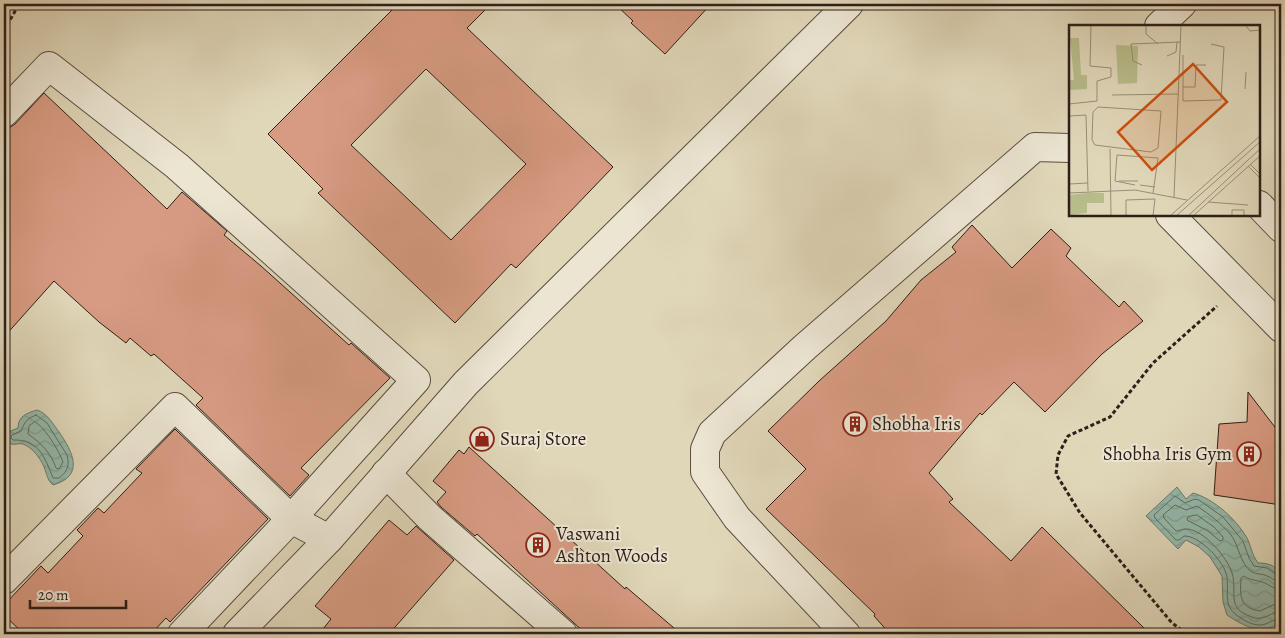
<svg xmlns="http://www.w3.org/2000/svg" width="1285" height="638" viewBox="0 0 1285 638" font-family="Alegreya,serif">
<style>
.water{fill:url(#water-waves);stroke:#6b7c71}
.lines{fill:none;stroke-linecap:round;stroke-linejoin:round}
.shore{stroke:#616c62;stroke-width:1}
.building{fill:#d79b82;stroke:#2e1f19;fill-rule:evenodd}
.minor-casing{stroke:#5a4d41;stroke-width:30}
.path{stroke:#2e1f19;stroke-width:3;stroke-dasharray:4 2.5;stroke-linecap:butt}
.minor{stroke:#ebe5d2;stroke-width:28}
.labels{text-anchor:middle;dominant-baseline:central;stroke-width:4;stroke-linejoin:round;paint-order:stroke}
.poi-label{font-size:19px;fill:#2e1f19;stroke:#ebe5d2;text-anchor:start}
.inset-road{fill:none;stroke:#998d79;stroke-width:1}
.view{fill:#cc500e;fill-opacity:0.15;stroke:#cc500e;stroke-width:2.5}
.inset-edge{fill:none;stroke:#2e1f19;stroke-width:2.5}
</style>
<defs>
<pattern id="water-waves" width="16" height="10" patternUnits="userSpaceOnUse" patternTransform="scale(1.25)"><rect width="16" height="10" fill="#94baac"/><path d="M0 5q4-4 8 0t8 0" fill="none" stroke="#809f93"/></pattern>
</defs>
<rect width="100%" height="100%" fill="#e0d7b9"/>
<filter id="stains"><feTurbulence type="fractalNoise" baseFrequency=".004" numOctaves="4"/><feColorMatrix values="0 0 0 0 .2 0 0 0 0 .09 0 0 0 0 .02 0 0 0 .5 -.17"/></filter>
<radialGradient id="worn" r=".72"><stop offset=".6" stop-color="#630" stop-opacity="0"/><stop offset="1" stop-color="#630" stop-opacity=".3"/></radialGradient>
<g class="water">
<path d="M37,410C47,413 53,424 59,432C73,452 85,476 53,485C47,480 47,474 44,467C41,459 32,447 23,444C19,443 15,445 11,444L5,438L8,432L18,428C18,416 27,413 37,410Z"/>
<path d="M1177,487L1186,499L1193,493C1214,499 1236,519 1247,538C1251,546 1252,555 1258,563C1268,563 1275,565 1281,574V620C1266,638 1243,626 1227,615L1223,602L1222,576L1210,557L1199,547L1186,540L1178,549L1146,516Z"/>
</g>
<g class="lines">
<g class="shore">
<path d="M36,415L47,423L67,455C70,466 67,472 59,478H53C45,458 39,439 13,440L11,438L12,435L21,431C25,422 26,419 36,415Z"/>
<path d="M35,422C45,427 59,451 63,462L59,469L56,468C51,453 41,443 28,434L29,426Z"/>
<path d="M1197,515L1214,527L1223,537V540L1220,541L1208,531L1187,520L1188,517Z"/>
<path d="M1281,576L1277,575L1267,568L1254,566L1249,558L1243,541L1223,517L1199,500L1195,499L1185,503L1175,496L1154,515L1155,518L1176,540H1179L1184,536C1199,535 1225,562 1227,577C1229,596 1222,607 1241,618C1247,622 1253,625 1260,625C1268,625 1274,618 1281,618"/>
<path d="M1281,582C1275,582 1273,578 1267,576C1262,573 1257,575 1252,572C1240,565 1239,545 1231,535C1221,523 1210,515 1197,506L1186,510L1175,505L1163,515L1164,518L1176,531C1179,531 1183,529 1187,529C1204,530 1227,557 1232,573C1238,593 1225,608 1252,617C1264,622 1270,612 1281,611"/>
<path d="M1281,589C1274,589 1271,586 1265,583C1258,580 1251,581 1244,576L1241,578C1240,595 1239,608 1260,611L1273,605L1281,604"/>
</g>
</g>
<g class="building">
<path d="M398,4H491L467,28L613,167L516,268L511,264L455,323L318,193L323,189L268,134ZM426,69L526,164L451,240L351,145Z"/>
<path d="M615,4H711L665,54L631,23L633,21Z"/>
<path d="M44,93L167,209L182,192L227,231L224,235L261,266L349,345L351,343L390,378L301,468L309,475L290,496L196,405L203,398L154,354L151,356L130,338L126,343L99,322L54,281L4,337V128H9L15,124Z"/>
<path d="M972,225L1012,268L1051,229L1071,248L1066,256L1119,307L1124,301L1143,321L1102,354L1045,412L1014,382L982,415L980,413L929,473L953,499L949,502L1011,561L1042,527L1150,634H890L874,616L875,614L766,509L806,469L768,431L819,381L886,321L921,280L956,252L952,247Z"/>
<path d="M1248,392L1281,435V505L1214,495L1219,424L1247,422Z"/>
<path d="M175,429L268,519L170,622L166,618L151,634H24L4,615V605L41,566L48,573L83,536L77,530L98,508L104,513L142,473L136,469Z"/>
<path d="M469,447L625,589L626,587L681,634H586L477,534L475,536L441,507L437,502L446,492L433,481L459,450L464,454Z"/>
<path d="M389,520L407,535L416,526L454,560L389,634H319L331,619L315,606Z"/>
</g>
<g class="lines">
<g class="minor-casing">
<g id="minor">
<path d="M1159,26L1182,4"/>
<path d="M4,113L49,66L177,166L416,380L291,519L182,634"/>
<path d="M1259,205L1281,228"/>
<path d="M1170,215L1281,328"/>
<path d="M386,473L430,518L563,634"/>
<path d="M4,580L175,407L291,519L329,539"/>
<path d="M237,634L329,539L466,383L849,4"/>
<path d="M846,634L737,518L705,472V449L712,433L805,347L1035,147L1070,148"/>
</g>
</g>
<g class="path">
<path d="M4,31L19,4"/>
<path d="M1187,634L1172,623L1080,513L1056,474L1058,455L1068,436L1110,417L1153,363L1217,306"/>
</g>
<use href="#minor" class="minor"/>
</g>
<defs>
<g id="building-ring" transform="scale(1.25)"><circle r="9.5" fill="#ebe5d2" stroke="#8f2418" stroke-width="1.5"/><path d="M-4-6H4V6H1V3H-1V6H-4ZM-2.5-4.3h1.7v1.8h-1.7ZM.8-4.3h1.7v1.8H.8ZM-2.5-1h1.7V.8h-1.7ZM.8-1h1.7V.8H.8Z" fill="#8f2418"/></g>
<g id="shop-ring" transform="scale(1.25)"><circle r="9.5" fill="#ebe5d2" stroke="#8f2418" stroke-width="1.5"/><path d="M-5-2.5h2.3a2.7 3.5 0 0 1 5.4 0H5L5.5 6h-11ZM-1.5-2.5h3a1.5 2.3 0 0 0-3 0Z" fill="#8f2418"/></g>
</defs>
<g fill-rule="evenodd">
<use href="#building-ring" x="855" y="424"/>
<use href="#shop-ring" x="482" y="439"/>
<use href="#building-ring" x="1249" y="454"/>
<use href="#building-ring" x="538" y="545"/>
</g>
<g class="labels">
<g class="poi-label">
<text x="872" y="424">Shobha Iris</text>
<text x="500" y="439">Suraj Store</text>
<text x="1232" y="454" text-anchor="end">Shobha Iris Gym</text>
<text x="556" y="534">Vaswani<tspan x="556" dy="22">Ashton Woods</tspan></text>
</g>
</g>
<g transform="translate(1069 25)">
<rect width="191" height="191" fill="#e0d7b9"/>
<path d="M47,20L69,21L68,58L49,59ZM18,168H35V178H18Z" fill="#b7bd8b"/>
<path d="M1,13H10L12,50H18V64L0,65V55H5ZM18,168V188L0,190V170Z" fill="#b7bd8b"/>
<path class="inset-road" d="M77,1V9L89,19M177,1L181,6L192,5M114,30V76L152,75L155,22L142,19M98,31L107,27L108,17M73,40L64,36L62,19L111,17M114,62H126L127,40H137M176,64L177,47M43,70L110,69M0,79L28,76V56L42,52V43L21,41L22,1M29,82L92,86L89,123L82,127L26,120L23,115L24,87ZM0,91L17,90L19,166M41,124L42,191M181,139L192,150M179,141L192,154M50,156H69M0,159L19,158M66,160L46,156L48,130L89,133L84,168M71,160L86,162M0,168L66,165L118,175M105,172L112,1M139,177L179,180M57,191V175L86,174L84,191M101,191L192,110M107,191L192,116M119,191L192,123M124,191L192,130M163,191V185H175V191"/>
<path class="view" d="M124,39L158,77L83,145L49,107Z"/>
<rect width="191" height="191" class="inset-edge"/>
</g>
<rect width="1285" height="638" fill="none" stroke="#e0d7b9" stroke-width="20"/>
<rect x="5" y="5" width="1275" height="628" fill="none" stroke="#2e1f19" stroke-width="2.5"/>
<rect x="10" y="10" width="1265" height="618" fill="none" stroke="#2e1f19"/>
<path d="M30 600v8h96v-8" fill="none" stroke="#2e1f19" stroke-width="2.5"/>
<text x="38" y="600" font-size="15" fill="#2e1f19" stroke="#ebe5d2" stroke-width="4" paint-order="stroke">20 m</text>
<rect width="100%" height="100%" filter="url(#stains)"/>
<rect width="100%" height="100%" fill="url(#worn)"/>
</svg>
